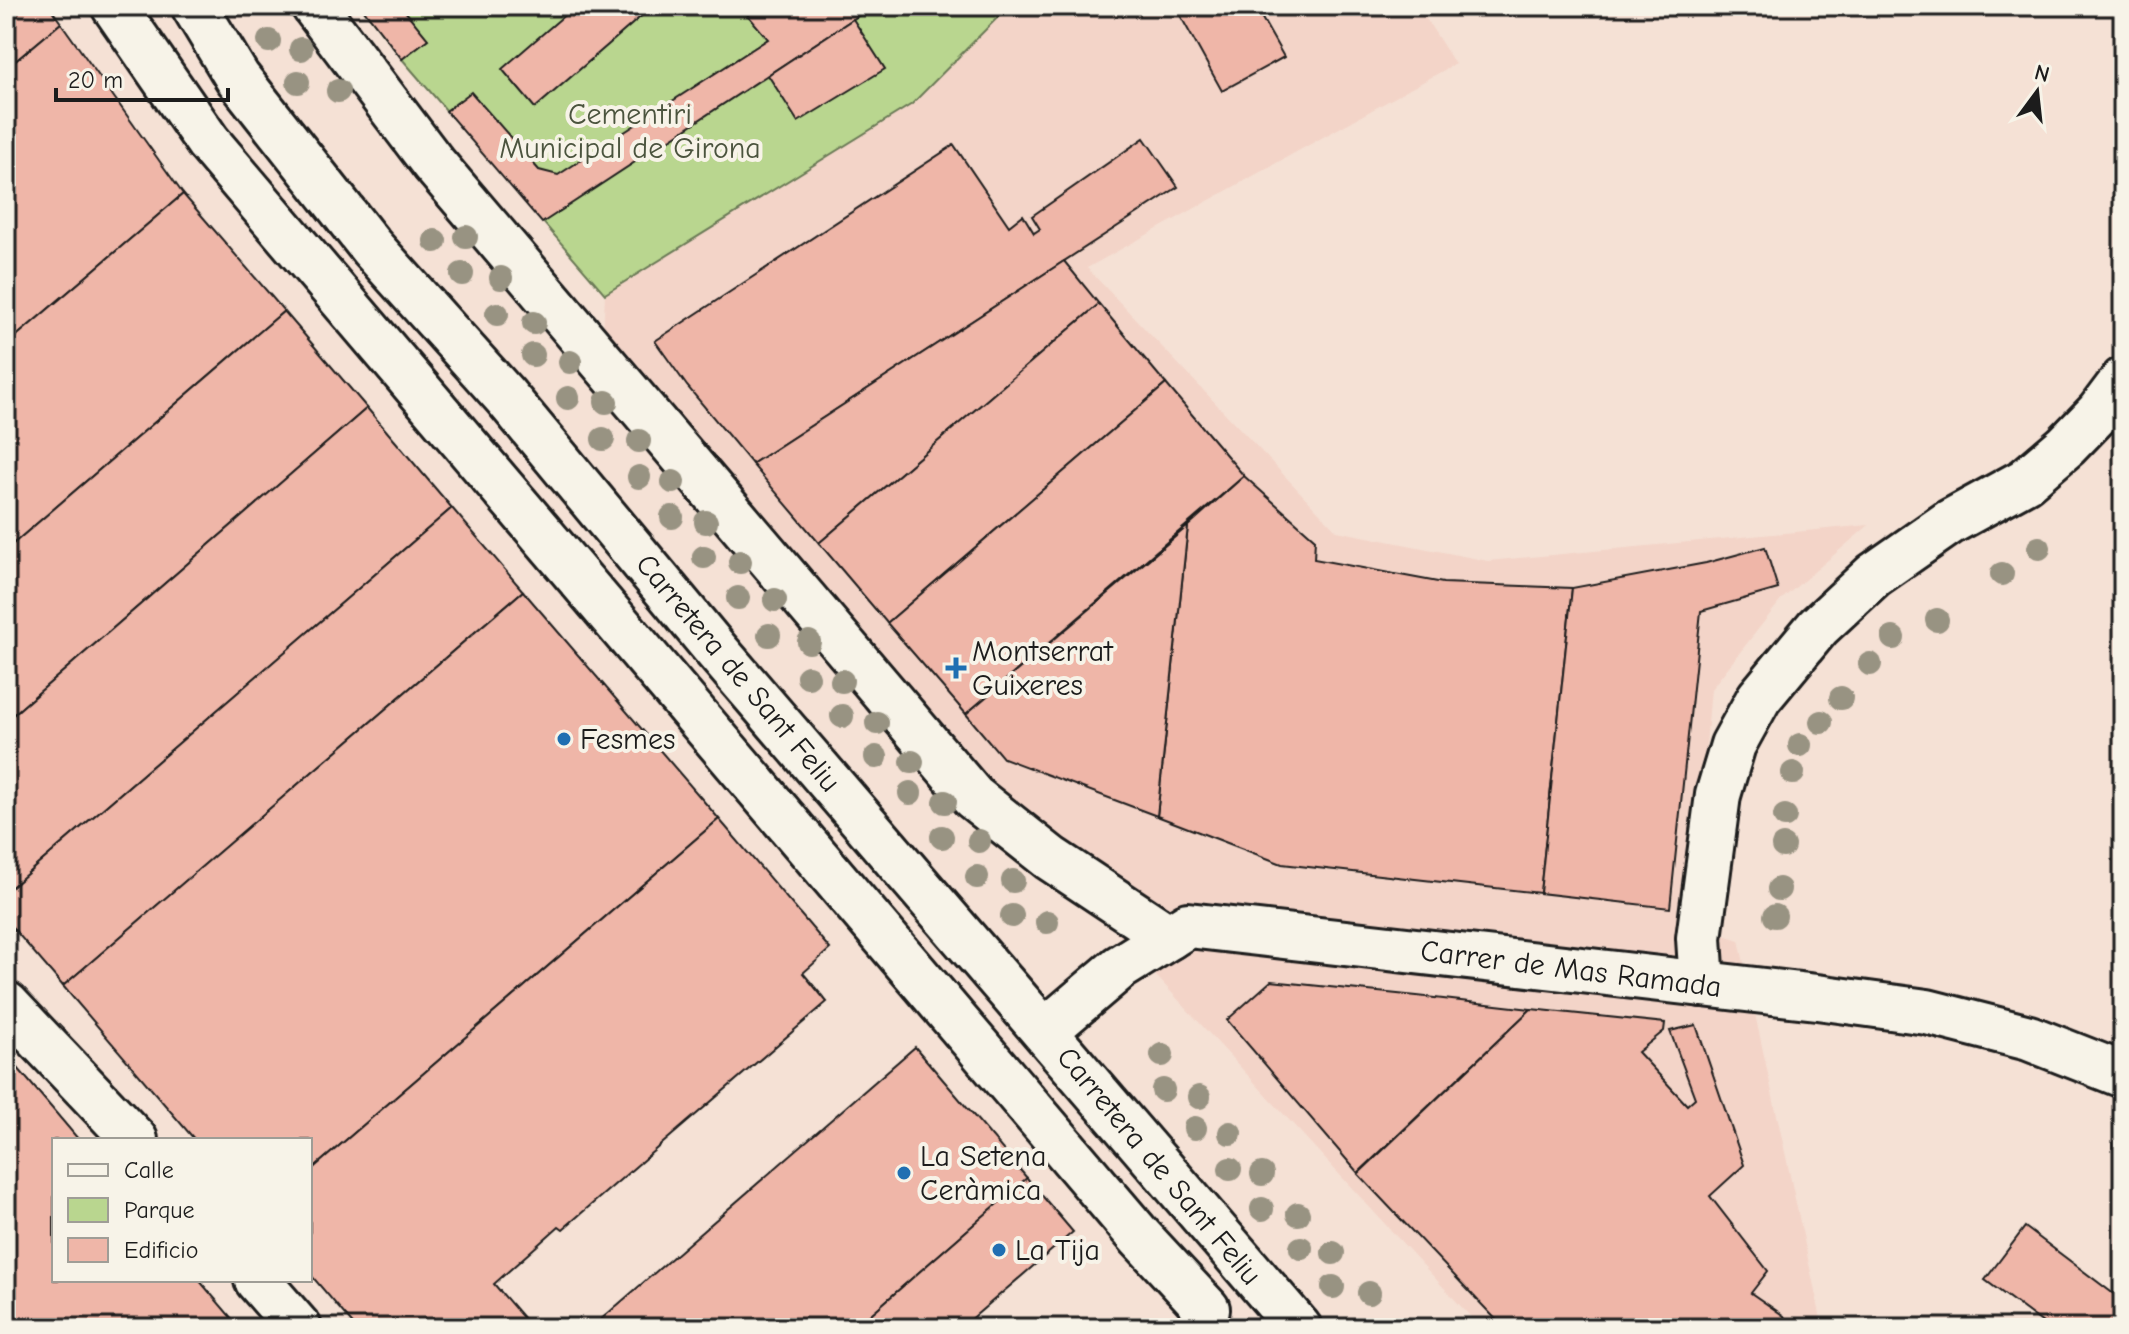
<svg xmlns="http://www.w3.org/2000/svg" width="2129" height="1334" viewBox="0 0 2129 1334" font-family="'Comic Neue',sans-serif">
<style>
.built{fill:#f3d4c8}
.green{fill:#b9d68f;stroke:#6a7956;stroke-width:2}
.building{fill:#efb6a8;stroke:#1c1c1c;stroke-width:2}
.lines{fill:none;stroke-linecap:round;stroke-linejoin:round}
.minor-casing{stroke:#1c1c1c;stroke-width:50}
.minor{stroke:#f7f3e8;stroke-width:44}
.tree{fill:#989382}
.poi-dot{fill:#1f6fb2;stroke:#f7f3e8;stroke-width:3}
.labels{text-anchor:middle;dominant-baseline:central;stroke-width:8;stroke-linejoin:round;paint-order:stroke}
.park-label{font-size:30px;fill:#4b543e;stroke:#f7f3e8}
.poi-label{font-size:30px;fill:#1c1c1c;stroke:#f7f3e8;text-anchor:start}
.street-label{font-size:30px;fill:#1c1c1c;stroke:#f7f3e8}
</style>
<rect width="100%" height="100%" fill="#f5e1d5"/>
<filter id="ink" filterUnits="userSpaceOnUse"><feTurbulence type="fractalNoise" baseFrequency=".0125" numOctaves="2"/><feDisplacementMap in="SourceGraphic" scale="16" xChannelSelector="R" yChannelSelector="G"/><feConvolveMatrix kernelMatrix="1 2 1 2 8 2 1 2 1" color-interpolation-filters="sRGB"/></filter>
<g filter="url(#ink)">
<path class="built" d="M1009,6H1418L1455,64L1087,268L1337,531L1488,561L1869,525L1782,599L1711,689L1690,924L1739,940L1823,1328H1481L969,773L603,337L605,294L912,104Z"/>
<path class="green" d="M361,6H1009L912,104L605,294L402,59Z"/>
<g class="building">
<path d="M6,6H49L61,23L6,69Z"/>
<path d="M361,6H401L428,39L402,59Z"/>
<path d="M575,6H653L535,108L502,69Z"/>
<path d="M740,6L815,8L873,6L542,223L446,111L471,92L539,170L558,175L768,39Z"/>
<path d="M1175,6H1255L1284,57L1222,91Z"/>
<path d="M853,19L885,69L798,122L768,75Z"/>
<path d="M61,23L183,194L6,345V69Z"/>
<path d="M1144,138L1178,187L752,464L687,386L655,341L954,145L1009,226L1023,215L1034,233L1040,229L1032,216Z"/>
<path d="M183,194L284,311L6,550V345Z"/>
<path d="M1064,261L1099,304L819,543L752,464Z"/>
<path d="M1099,304L1166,384L887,623L819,543Z"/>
<path d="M284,311L367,408L6,721V550Z"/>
<path d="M1166,384L1244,476L966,714L887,623Z"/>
<path d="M367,408L452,508L6,892V721Z"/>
<path d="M1244,476L1315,539L1314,559L1443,583L1572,588L1540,893L1282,864L1157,816L1188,526Z"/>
<path d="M452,508L523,591L63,986L6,920V892Z"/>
<path d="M1188,526L1157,816L1003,758L966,714Z"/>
<path d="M1765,547L1778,589L1701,611L1670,908L1540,893L1572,588L1706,563Z"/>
<path d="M523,591L719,819L310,1171V1140H195L63,986Z"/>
<path d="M719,819L830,949L803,973L827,1002L563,1229L559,1226L494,1284L532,1328H356L310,1274V1171Z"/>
<path d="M1271,981L1417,996L1531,1009L1358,1173L1227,1020Z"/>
<path d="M1531,1009L1665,1023L1664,1031L1638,1052L1687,1105L1695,1098L1670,1031L1696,1025L1744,1165L1710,1196L1768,1271L1751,1293L1784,1316L1790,1328H1504L1358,1174Z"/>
<path d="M915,1047L1027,1178L855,1328H591Z"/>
<path d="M6,1054L79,1140H54V1280H199L240,1328H6Z"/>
<path d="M1027,1178L1073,1232L961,1328H855Z"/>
<path d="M2025,1227L2123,1301V1328H2040L2043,1323L1985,1280Z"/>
</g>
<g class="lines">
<g class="minor-casing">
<g id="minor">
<path d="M114,6L208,142L1140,1237L1207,1309"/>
<path d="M194,6L237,77L371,247L505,396L716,650L1299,1328"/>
<path d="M314,6L433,163L973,797L1050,858L1169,937"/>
<path d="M1702,984L1699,938L1718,795L1733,745L1759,698L1818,627L1874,575L1950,522L2025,481L2066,446L2099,412L2123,380"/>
<path d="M6,1004L135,1140"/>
<path d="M1045,1031L1119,968L1188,925L1817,997L1927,1012L2029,1038L2123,1075"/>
<path d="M257,1280L299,1328"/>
</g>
</g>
<use href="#minor" class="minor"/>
</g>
<g class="tree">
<circle cx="269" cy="41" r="12"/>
<circle cx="301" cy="49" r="12"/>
<circle cx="298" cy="82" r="12"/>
<circle cx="338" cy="91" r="12"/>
<circle cx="466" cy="237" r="12"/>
<circle cx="435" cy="241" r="12"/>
<circle cx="462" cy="274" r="12"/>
<circle cx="501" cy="278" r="12"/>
<circle cx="497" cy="314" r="12"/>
<circle cx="534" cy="323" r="12"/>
<circle cx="533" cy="355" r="12"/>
<circle cx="570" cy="362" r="12"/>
<circle cx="568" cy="398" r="12"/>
<circle cx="606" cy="402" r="12"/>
<circle cx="603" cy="439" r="12"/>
<circle cx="639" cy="441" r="12"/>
<circle cx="639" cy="477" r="12"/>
<circle cx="673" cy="482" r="12"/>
<circle cx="672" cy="517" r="12"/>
<circle cx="706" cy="522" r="12"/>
<circle cx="2039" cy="548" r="12"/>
<circle cx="704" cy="557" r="12"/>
<circle cx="740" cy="562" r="12"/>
<circle cx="2002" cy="574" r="12"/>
<circle cx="738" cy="598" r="12"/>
<circle cx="775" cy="600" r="12"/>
<circle cx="1937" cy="620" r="12"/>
<circle cx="769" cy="635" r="12"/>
<circle cx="1893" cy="638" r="12"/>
<circle cx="809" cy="642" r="12"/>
<circle cx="1870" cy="664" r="12"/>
<circle cx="808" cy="677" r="12"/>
<circle cx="842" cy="681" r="12"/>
<circle cx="1841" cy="698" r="12"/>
<circle cx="842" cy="716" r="12"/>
<circle cx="1821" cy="722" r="12"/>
<circle cx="877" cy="723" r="12"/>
<circle cx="1800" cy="745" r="12"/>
<circle cx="876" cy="757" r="12"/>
<circle cx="912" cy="762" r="12"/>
<circle cx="1793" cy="773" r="12"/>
<circle cx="910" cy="793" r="12"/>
<circle cx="945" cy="802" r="12"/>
<circle cx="1785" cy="816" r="12"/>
<circle cx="942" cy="837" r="12"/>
<circle cx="979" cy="841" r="12"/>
<circle cx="1783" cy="846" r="12"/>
<circle cx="977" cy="877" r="12"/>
<circle cx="1013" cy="881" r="12"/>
<circle cx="1779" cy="889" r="12"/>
<circle cx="1012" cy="916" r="12"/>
<circle cx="1775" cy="916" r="12"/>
<circle cx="1047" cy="922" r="12"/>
<circle cx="1162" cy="1055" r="12"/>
<circle cx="1163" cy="1090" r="12"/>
<circle cx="1199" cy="1097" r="12"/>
<circle cx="1195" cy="1128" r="12"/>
<circle cx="1230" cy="1133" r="12"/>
<circle cx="1230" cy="1169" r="12"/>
<circle cx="1262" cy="1174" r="12"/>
<circle cx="1262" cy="1209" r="12"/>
<circle cx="1298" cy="1214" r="12"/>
<circle cx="1301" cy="1248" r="12"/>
<circle cx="1333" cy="1253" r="12"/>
<circle cx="1333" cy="1287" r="12"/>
<circle cx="1369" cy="1293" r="12"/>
</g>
</g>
<g class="poi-dot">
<path d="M952 656h8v8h8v8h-8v8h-8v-8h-8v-8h8z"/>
<circle cx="564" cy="739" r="8"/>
<circle cx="904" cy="1173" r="8"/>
<circle cx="999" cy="1250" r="8"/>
</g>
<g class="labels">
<g class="park-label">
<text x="630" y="114">Cementiri<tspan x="630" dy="34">Municipal de Girona</tspan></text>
</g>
<g class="poi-label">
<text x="972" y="651">Montserrat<tspan x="972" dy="34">Guixeres</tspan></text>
<text x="580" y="739">Fesmes</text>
<text x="920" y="1156">La Setena<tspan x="920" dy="34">Ceràmica</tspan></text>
<text x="1015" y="1250">La Tija</text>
</g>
<g class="street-label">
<text transform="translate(738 673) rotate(50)">Carretera de Sant Feliu</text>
<text transform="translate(1571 969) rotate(7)">Carrer de Mas Ramada</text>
<text transform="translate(1159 1166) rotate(50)">Carretera de Sant Feliu</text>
</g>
</g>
<rect width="2129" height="1334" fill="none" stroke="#f7f3e8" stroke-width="32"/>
<rect x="16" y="16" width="2097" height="1302" fill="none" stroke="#1c1c1c" stroke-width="3" filter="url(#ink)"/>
<rect x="52" y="1138" width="260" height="144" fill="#f7f3e8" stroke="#9f9d96" stroke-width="2"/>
<rect x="68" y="1164" width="40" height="12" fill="#f7f3e8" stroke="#9f9d96" stroke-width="2"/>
<text x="124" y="1178" font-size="24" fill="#1c1c1c">Calle</text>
<rect x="68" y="1198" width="40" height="24" fill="#b9d68f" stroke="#9f9d96" stroke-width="2"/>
<text x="124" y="1218" font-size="24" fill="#1c1c1c">Parque</text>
<rect x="68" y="1238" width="40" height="24" fill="#efb6a8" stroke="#9f9d96" stroke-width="2"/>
<text x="124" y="1258" font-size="24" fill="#1c1c1c">Edificio</text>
<g transform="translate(2037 92) rotate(15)" stroke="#f7f3e8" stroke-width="6" paint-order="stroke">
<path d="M0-6L14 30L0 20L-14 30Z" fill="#1c1c1c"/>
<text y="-12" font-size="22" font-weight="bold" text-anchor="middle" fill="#1c1c1c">N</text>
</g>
<path d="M56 88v12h172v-12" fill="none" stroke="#1c1c1c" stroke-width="4"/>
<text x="68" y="88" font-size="24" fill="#1c1c1c" stroke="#f7f3e8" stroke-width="6" paint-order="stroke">20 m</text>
</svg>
